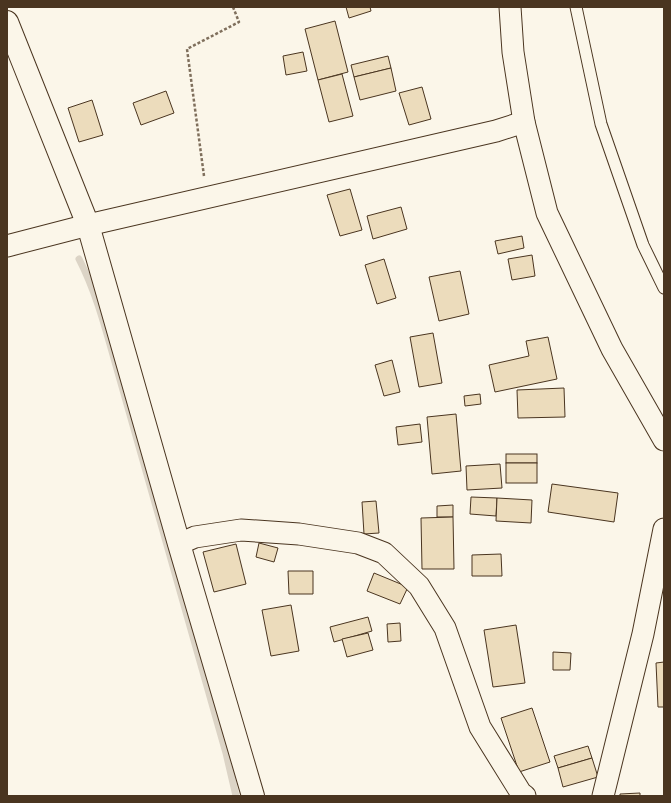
<svg xmlns="http://www.w3.org/2000/svg" width="671" height="803" viewBox="0 0 671 803" font-family="'Exo 2',sans-serif">
<style>
.lines{fill:none;stroke-linecap:round;stroke-linejoin:round}
.stream{stroke:#dcd4c6;stroke-width:7}
.building{fill:#ecdcbc;stroke:#4a3520}
.service-casing{stroke:#4a3520;stroke-width:13}
.minor-casing{stroke:#4a3520;stroke-width:23}
.tertiary-casing{stroke:#4a3520;stroke-width:24}
.path{stroke:#7f6f5c;stroke-width:2.5;stroke-dasharray:3 2;stroke-linecap:butt}
.service{stroke:#fbf6e9;stroke-width:11}
.minor{stroke:#fbf6e9;stroke-width:21}
.tertiary{stroke:#fbf6e9;stroke-width:22}
</style>
<rect width="100%" height="100%" fill="#fbf6e9"/>
<g class="lines">
<path class="stream" d="M79,259C96,292 105,327 115,362L226,753L236,796"/>
</g>
<g class="building">
<path d="M346,7H370L371,11L349,18Z"/>
<path d="M335,21L348,72L318,80L305,29Z"/>
<path d="M303,52L307,71L286,75L283,56Z"/>
<path d="M388,56L391,68L354,77L351,65Z"/>
<path d="M391,68L396,91L360,100L354,77Z"/>
<path d="M342,74L353,116L329,122L318,80Z"/>
<path d="M422,87L431,119L409,125L399,93Z"/>
<path d="M166,91L174,113L141,125L133,103Z"/>
<path d="M92,100L103,135L79,142L68,108Z"/>
<path d="M350,189L362,230L340,236L327,195Z"/>
<path d="M401,207L407,229L373,239L367,216Z"/>
<path d="M522,236L524,248L498,254L495,241Z"/>
<path d="M532,255L535,276L512,280L508,259Z"/>
<path d="M384,259L396,298L377,304L365,265Z"/>
<path d="M460,271L469,314L439,321L429,277Z"/>
<path d="M433,333L442,383L419,387L410,337Z"/>
<path d="M548,337L557,379L495,392L489,365L529,356L526,341Z"/>
<path d="M392,360L400,392L384,396L375,365Z"/>
<path d="M564,388L565,417L518,418L517,390Z"/>
<path d="M480,394L481,404L465,406L464,396Z"/>
<path d="M456,414L461,471L432,474L427,417Z"/>
<path d="M420,424L422,442L398,445L396,427Z"/>
<rect x="506" y="454" width="31" height="9"/>
<rect x="506" y="463" width="31" height="20"/>
<path d="M500,464L502,488L467,490L466,466Z"/>
<path d="M552,484L618,493L614,522L548,512Z"/>
<path d="M471,497L497,498L496,516L470,514Z"/>
<path d="M497,498L532,500L531,523L496,521Z"/>
<path d="M376,501L379,533L364,534L362,502Z"/>
<path d="M453,505V517H437V506Z"/>
<path d="M453,517L454,569H422L421,518Z"/>
<path d="M259,543L278,548L274,562L256,557Z"/>
<path d="M236,544L246,584L214,592L203,552Z"/>
<path d="M501,554L502,576H472V555Z"/>
<path d="M288,571H313V594H289Z"/>
<path d="M374,573L408,587L400,604L367,591Z"/>
<path d="M291,605L299,651L271,656L262,610Z"/>
<path d="M368,617L372,631L334,642L330,627Z"/>
<path d="M400,623L401,641L388,642L387,624Z"/>
<path d="M516,625L525,683L493,687L484,630Z"/>
<path d="M368,633L373,650L347,657L342,639Z"/>
<path d="M553,652L571,653L570,670H553Z"/>
<path d="M664,662V707H658L656,663Z"/>
<path d="M532,708L550,762L519,772L501,718Z"/>
<path d="M588,746L592,758L558,768L554,756Z"/>
<path d="M592,758L598,777L563,787L558,768Z"/>
<path d="M640,793V796H620V794Z"/>
</g>
<g class="lines">
<g class="service-casing">
<path id="service" d="M576,7L601,124L643,245L664,288"/>
</g>
<g class="minor-casing">
<g id="minor">
<path d="M510,7L513,52L524,122L547,213L612,349L664,440"/>
<path d="M7,246L88,225L496,131L524,122"/>
<path d="M179,544L195,537L241,530L299,534L358,543L384,553L419,586L445,628L480,727L521,793L525,796"/>
<path d="M603,796L643,634L664,529"/>
</g>
</g>
<g class="tertiary-casing">
<path id="tertiary" d="M7,22L88,225L179,544L253,796"/>
</g>
<path class="path" d="M204,176L187,49L239,22L233,7"/>
<use href="#service" class="service"/>
<use href="#minor" class="minor"/>
<use href="#tertiary" class="tertiary"/>
</g>
<rect width="671" height="803" fill="none" stroke="#4a3520" stroke-width="16"/>
</svg>
